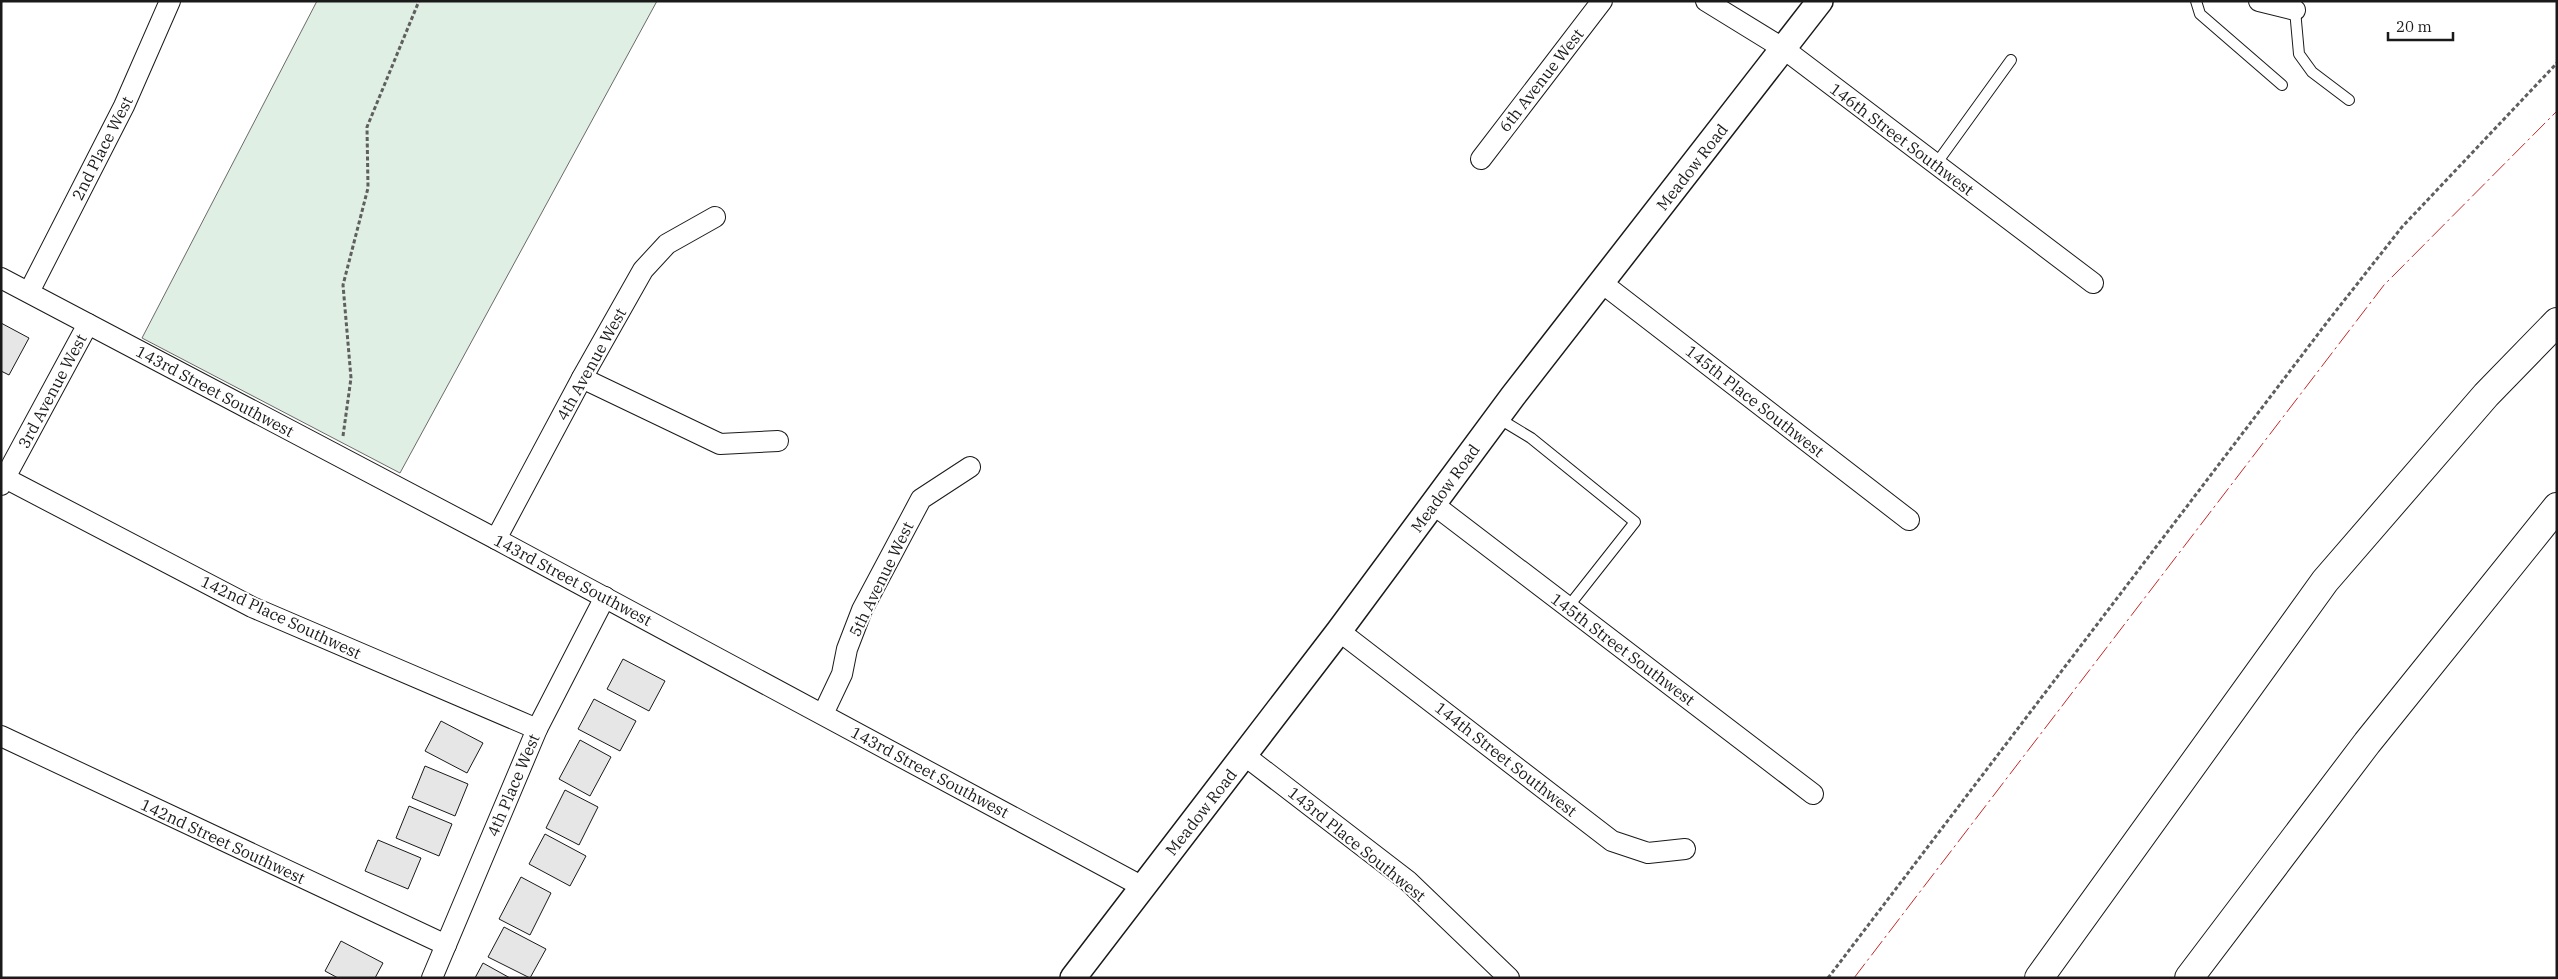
<svg xmlns="http://www.w3.org/2000/svg" width="2558" height="979" viewBox="0 0 2558 979" font-family="'IBM Plex Serif',serif">
<style>
.green{fill:#e0efe3;stroke:#6a6a6a}
.building{fill:#e6e6e6;stroke:#1a1a1a}
.lines{fill:none;stroke-linecap:round;stroke-linejoin:round}
.service-casing{stroke:#1a1a1a;stroke-width:12}
.minor-casing{stroke:#1a1a1a;stroke-width:22}
.tertiary-casing{stroke:#1a1a1a;stroke-width:28}
.motorway-casing{stroke:#1a1a1a;stroke-width:30}
.path{stroke:#5f5f5f;stroke-width:3;stroke-dasharray:4 2.5;stroke-linecap:butt}
.service{stroke:#fff;stroke-width:10}
.minor{stroke:#fff;stroke-width:20}
.tertiary{stroke:#fff;stroke-width:25}
.motorway{stroke:#fff;stroke-width:28}
.power{stroke:#c62828;stroke-width:1;stroke-dasharray:18 4 2.5 4;stroke-linecap:butt}
.labels{text-anchor:middle;dominant-baseline:central;stroke-width:4;stroke-linejoin:round;paint-order:stroke}
.street-label{font-size:16px;fill:#1a1a1a;stroke:#fff}
</style>
<rect width="100%" height="100%" fill="#fff"/>
<path class="green" d="M317,1H657L400,473L142,338Z"/>
<g class="building">
<path d="M1,323L29,338L9,375L1,371Z"/>
<path d="M623,659L665,681L649,711L607,689Z"/>
<path d="M594,699L636,721L620,751L578,729Z"/>
<path d="M441,721L483,743L467,773L425,751Z"/>
<path d="M580,740L611,757L590,796L559,779Z"/>
<path d="M425,766L468,784L455,816L412,798Z"/>
<path d="M565,790L598,807L579,845L546,828Z"/>
<path d="M409,806L452,824L439,856L396,838Z"/>
<path d="M545,834L586,856L570,886L529,864Z"/>
<path d="M378,840L421,858L408,889L365,871Z"/>
<path d="M521,877L551,893L530,935L499,919Z"/>
<path d="M504,927L546,949L530,978L488,957Z"/>
<path d="M341,941L383,963L375,978H338L325,971Z"/>
<path d="M483,963L510,978H475Z"/>
</g>
<g class="lines">
<g class="service-casing">
<g id="service">
<path d="M2196,1L2200,14L2282,85"/>
<path d="M2295,10L2299,54L2312,72L2349,100"/>
<path d="M1936,164L2011,60"/>
<path d="M1498,418L1531,438L1635,522L1568,607"/>
</g>
</g>
<g class="minor-casing">
<g id="minor">
<path d="M1706,1L1784,49L2093,283"/>
<path d="M2259,1L2295,10"/>
<path d="M1481,159L1602,1"/>
<path d="M1,278L496,539L1143,887"/>
<path d="M1602,283L1909,520"/>
<path d="M29,292L124,106L170,1"/>
<path d="M582,378L720,444L778,441"/>
<path d="M5,478L252,607L537,729"/>
<path d="M1,485L88,324"/>
<path d="M1433,504L1813,794"/>
<path d="M496,539L582,378L643,270L667,244L715,217"/>
<path d="M1339,631L1612,841L1648,853L1685,849"/>
<path d="M823,714L842,674L847,649L862,610L921,499L970,467"/>
<path d="M1,736L446,945"/>
<path d="M1244,755L1408,881L1509,978"/>
<path d="M432,978L537,729L605,597"/>
</g>
</g>
<g class="tertiary-casing">
<path id="tertiary" d="M1073,978L1339,631L1513,396L1820,1"/>
</g>
<g class="motorway-casing">
<g id="motorway">
<path d="M2039,978L2325,581L2486,395L2557,322"/>
<path d="M2189,978L2367,743L2557,507"/>
</g>
</g>
<g class="path">
<path d="M343,436L351,378L343,285L368,188L367,127L419,1"/>
<path d="M1828,978L2328,321L2402,227L2557,63"/>
</g>
<use href="#service" class="service"/>
<use href="#minor" class="minor"/>
<use href="#tertiary" class="tertiary"/>
<use href="#motorway" class="motorway"/>
<path class="power" d="M1854,978L2384,285L2557,111"/>
</g>
<g class="labels">
<g class="street-label">
<text transform="translate(1541 80) rotate(-52)">6th Avenue West</text>
<text transform="translate(1902 139) rotate(37)">146th Street Southwest</text>
<text transform="translate(102 148) rotate(-63)">2nd Place West</text>
<text transform="translate(1692 167) rotate(-52)">Meadow Road</text>
<text transform="translate(591 364) rotate(-61)">4th Avenue West</text>
<text transform="translate(52 391) rotate(-62)">3rd Avenue West</text>
<text transform="translate(215 391) rotate(28)">143rd Street Southwest</text>
<text transform="translate(1755 401) rotate(38)">145th Place Southwest</text>
<text transform="translate(1445 488) rotate(-54)">Meadow Road</text>
<text transform="translate(881 579) rotate(-64)">5th Avenue West</text>
<text transform="translate(573 580) rotate(28)">143rd Street Southwest</text>
<text transform="translate(281 617) rotate(25)">142nd Place Southwest</text>
<text transform="translate(1623 649) rotate(37)">145th Street Southwest</text>
<text transform="translate(1506 759) rotate(38)">144th Street Southwest</text>
<text transform="translate(930 772) rotate(28)">143rd Street Southwest</text>
<text transform="translate(513 785) rotate(-67)">4th Place West</text>
<text transform="translate(1201 812) rotate(-52)">Meadow Road</text>
<text transform="translate(223 841) rotate(25)">142nd Street Southwest</text>
<text transform="translate(1357 844) rotate(39)">143rd Place Southwest</text>
</g>
</g>
<rect width="2558" height="979" fill="none" stroke="#1a1a1a" stroke-width="5"/>
<path d="M2388 32v8h65v-8" fill="none" stroke="#1a1a1a" stroke-width="2.5"/>
<text x="2396" y="32" font-size="15" fill="#1a1a1a" stroke="#ffffff" stroke-width="4" paint-order="stroke">20 m</text>
</svg>
